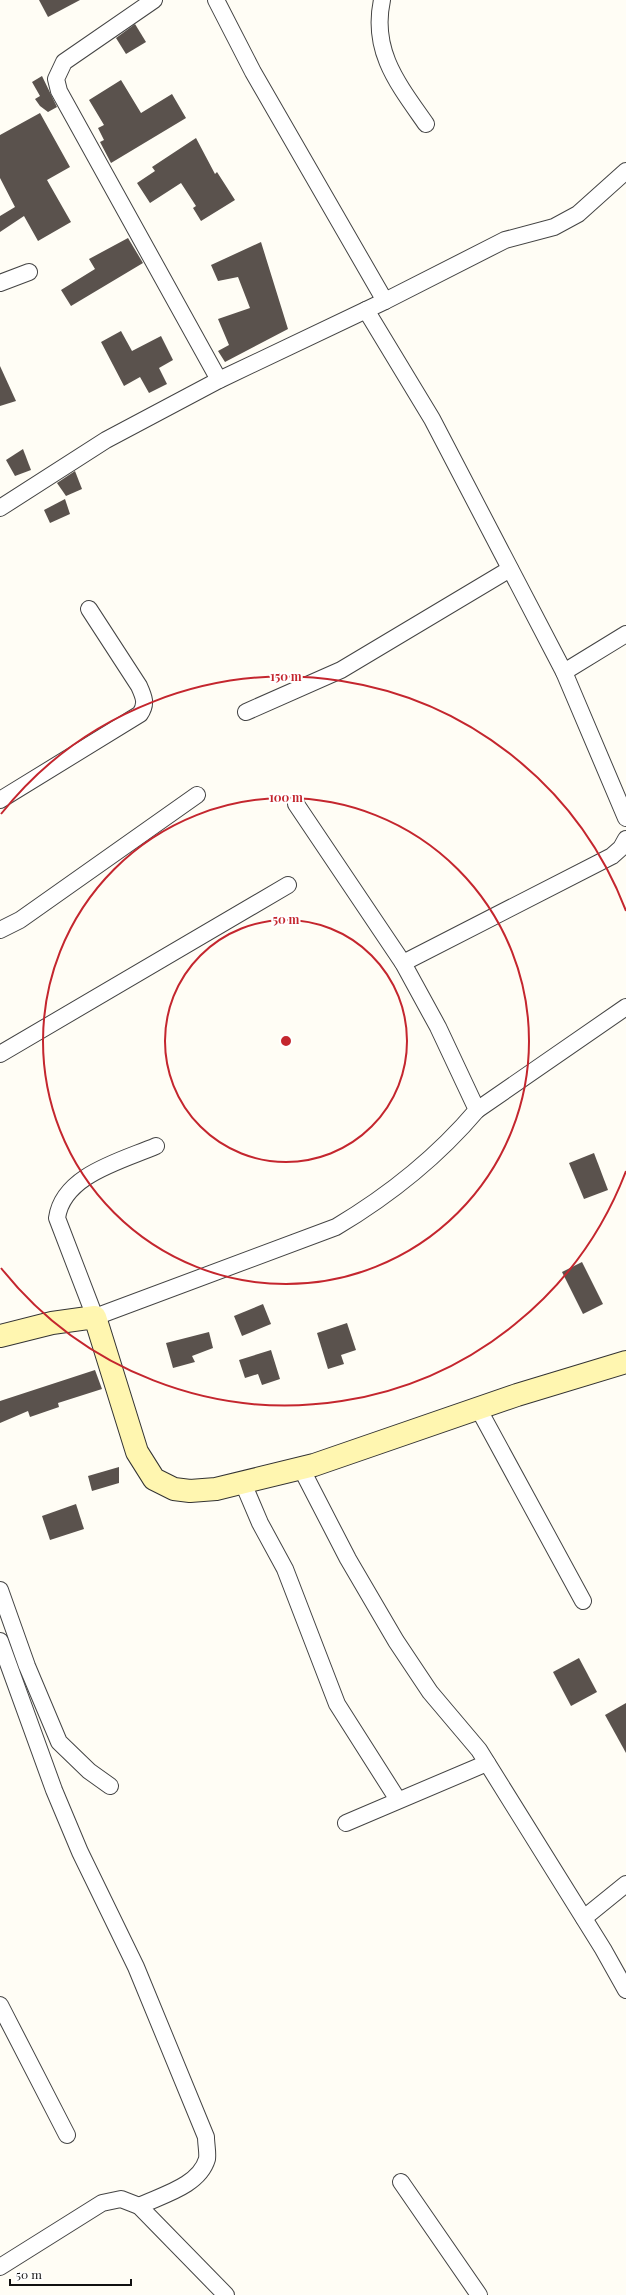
<svg xmlns="http://www.w3.org/2000/svg" width="626" height="2295" viewBox="0 0 626 2295" font-family="'Playfair Display',serif">
<style>
.building{fill:#5a524d}
.lines{fill:none;stroke-linecap:round;stroke-linejoin:round}
.street-casing{stroke:#444;stroke-width:18}
.secondary-casing{stroke:#333;stroke-width:24}
.street{stroke:#fff;stroke-width:16}
.secondary{stroke:#fff6b0;stroke-width:22}
.ring{fill:none;stroke:#c4262e;stroke-width:2}
.centre{fill:#c4262e;stroke:#fff;stroke-width:2}
.ring-label{font-size:12px;text-anchor:middle;font-weight:bold;fill:#c4262e;stroke:#fff;stroke-width:4;stroke-linejoin:round;paint-order:stroke}
</style>
<rect width="100%" height="100%" fill="#fffdf5"/>
<g class="building">
<path d="M39,0H80L48,17Z"/>
<path d="M135,24L146,42L126,54L116,38Z"/>
<path d="M42,76L57,107L48,112L40,106L35,99L40,96L32,82Z"/>
<path d="M121,80L141,113L172,94L186,118L111,163L100,142L104,140L98,128L104,125L89,100Z"/>
<path d="M40,113L70,167L47,180L71,222L38,241L24,216L0,232V216L15,207L0,178V135Z"/>
<path d="M196,138L215,174L217,172L235,200L201,221L193,208L196,206L181,183L150,203L137,183L155,171L152,167Z"/>
<path d="M128,238L143,263L71,306L61,290L95,269L89,259Z"/>
<path d="M261,242L288,329L225,362L218,351L229,345L218,319L250,308L238,277L218,281L211,265Z"/>
<path d="M121,331L132,351L161,336L173,360L159,368L167,384L149,393L140,377L124,386L101,342Z"/>
<path d="M0,366L16,401L0,406Z"/>
<path d="M23,449L31,470L15,476L6,460Z"/>
<path d="M75,471L82,489L66,496L57,483Z"/>
<path d="M65,499L70,514L50,523L44,510Z"/>
<path d="M594,1153L608,1190L584,1199L569,1163Z"/>
<path d="M582,1262L603,1304L583,1314L562,1272Z"/>
<path d="M263,1304L271,1324L242,1336L234,1316Z"/>
<path d="M347,1323L356,1350L341,1355L344,1364L328,1369L317,1333Z"/>
<path d="M209,1332L213,1348L192,1356L195,1362L173,1368L166,1343Z"/>
<path d="M271,1350L280,1379L262,1385L258,1374L245,1378L239,1360Z"/>
<path d="M95,1370L102,1389L58,1403L59,1407L30,1417L28,1411L0,1423V1401Z"/>
<path d="M119,1467V1483L92,1491L88,1476Z"/>
<path d="M76,1504L84,1529L50,1540L42,1516Z"/>
<path d="M579,1658L597,1692L571,1706L553,1672Z"/>
<path d="M626,1703V1753L605,1715Z"/>
</g>
<g class="lines">
<g class="street-casing">
<g id="street">
<path d="M154,0L64,62L56,79L59,91L219,380"/>
<path d="M216,0L253,72L385,301"/>
<path d="M382,0C371,51 398,84 426,124"/>
<path d="M0,283L29,272"/>
<path d="M366,310L432,419L564,672L626,818"/>
<path d="M0,508L106,440L219,380L385,301L505,240L554,227L578,214L626,171"/>
<path d="M564,672L626,634"/>
<path d="M246,712L341,670L510,569"/>
<path d="M0,800L140,714C147,704 144,697 139,686L89,609"/>
<path d="M0,930L20,920L197,795"/>
<path d="M403,963L612,856L621,848L626,839"/>
<path d="M0,1054L288,885"/>
<path d="M477,1110L626,1007"/>
<path d="M156,1146C121,1161 63,1175 57,1218L95,1317L336,1227C388,1196 438,1156 477,1110L438,1027L403,963L296,804"/>
<path d="M478,1408L583,1601"/>
<path d="M301,1468L348,1559L396,1641L430,1692L479,1750L603,1949L626,1990"/>
<path d="M243,1483L260,1523L285,1569L337,1704L398,1800"/>
<path d="M0,1590L27,1666L59,1742L89,1771L110,1786"/>
<path d="M0,1641L54,1790L80,1852L136,1967L206,2137C206,2144 208,2153 207,2159C199,2186 162,2195 139,2206"/>
<path d="M346,1823L487,1763"/>
<path d="M584,1918L626,1884"/>
<path d="M0,2005L67,2135"/>
<path d="M401,2182L479,2295"/>
<path d="M0,2267L102,2203L121,2199L139,2206L226,2295"/>
</g>
</g>
<g class="secondary-casing">
<path id="secondary" d="M0,1336L52,1323L95,1317L137,1452L154,1479L174,1489L190,1491L216,1489L314,1465L517,1395L626,1362"/>
</g>
<use href="#street" class="street"/>
<use href="#secondary" class="secondary"/>
</g>
<g class="ring">
<circle cx="286" cy="1041" r="121"/>
<circle cx="286" cy="1041" r="243"/>
<path d="M626 1171A364 364 0 0 1 1 1268M1 814A364 364 0 0 1 626 911"/>
</g>
<circle cx="286" cy="1041" r="6" class="centre"/>
<g class="ring-label">
<text x="286" y="681">150 m</text>
<text x="286" y="802">100 m</text>
<text x="286" y="924">50 m</text>
</g>
<path d="M10 2279v6h121v-6" fill="none" stroke="#111111" stroke-width="2"/>
<text x="16" y="2279" font-size="12" fill="#111111" stroke="#ffffff" stroke-width="3" paint-order="stroke">50 m</text>
</svg>
